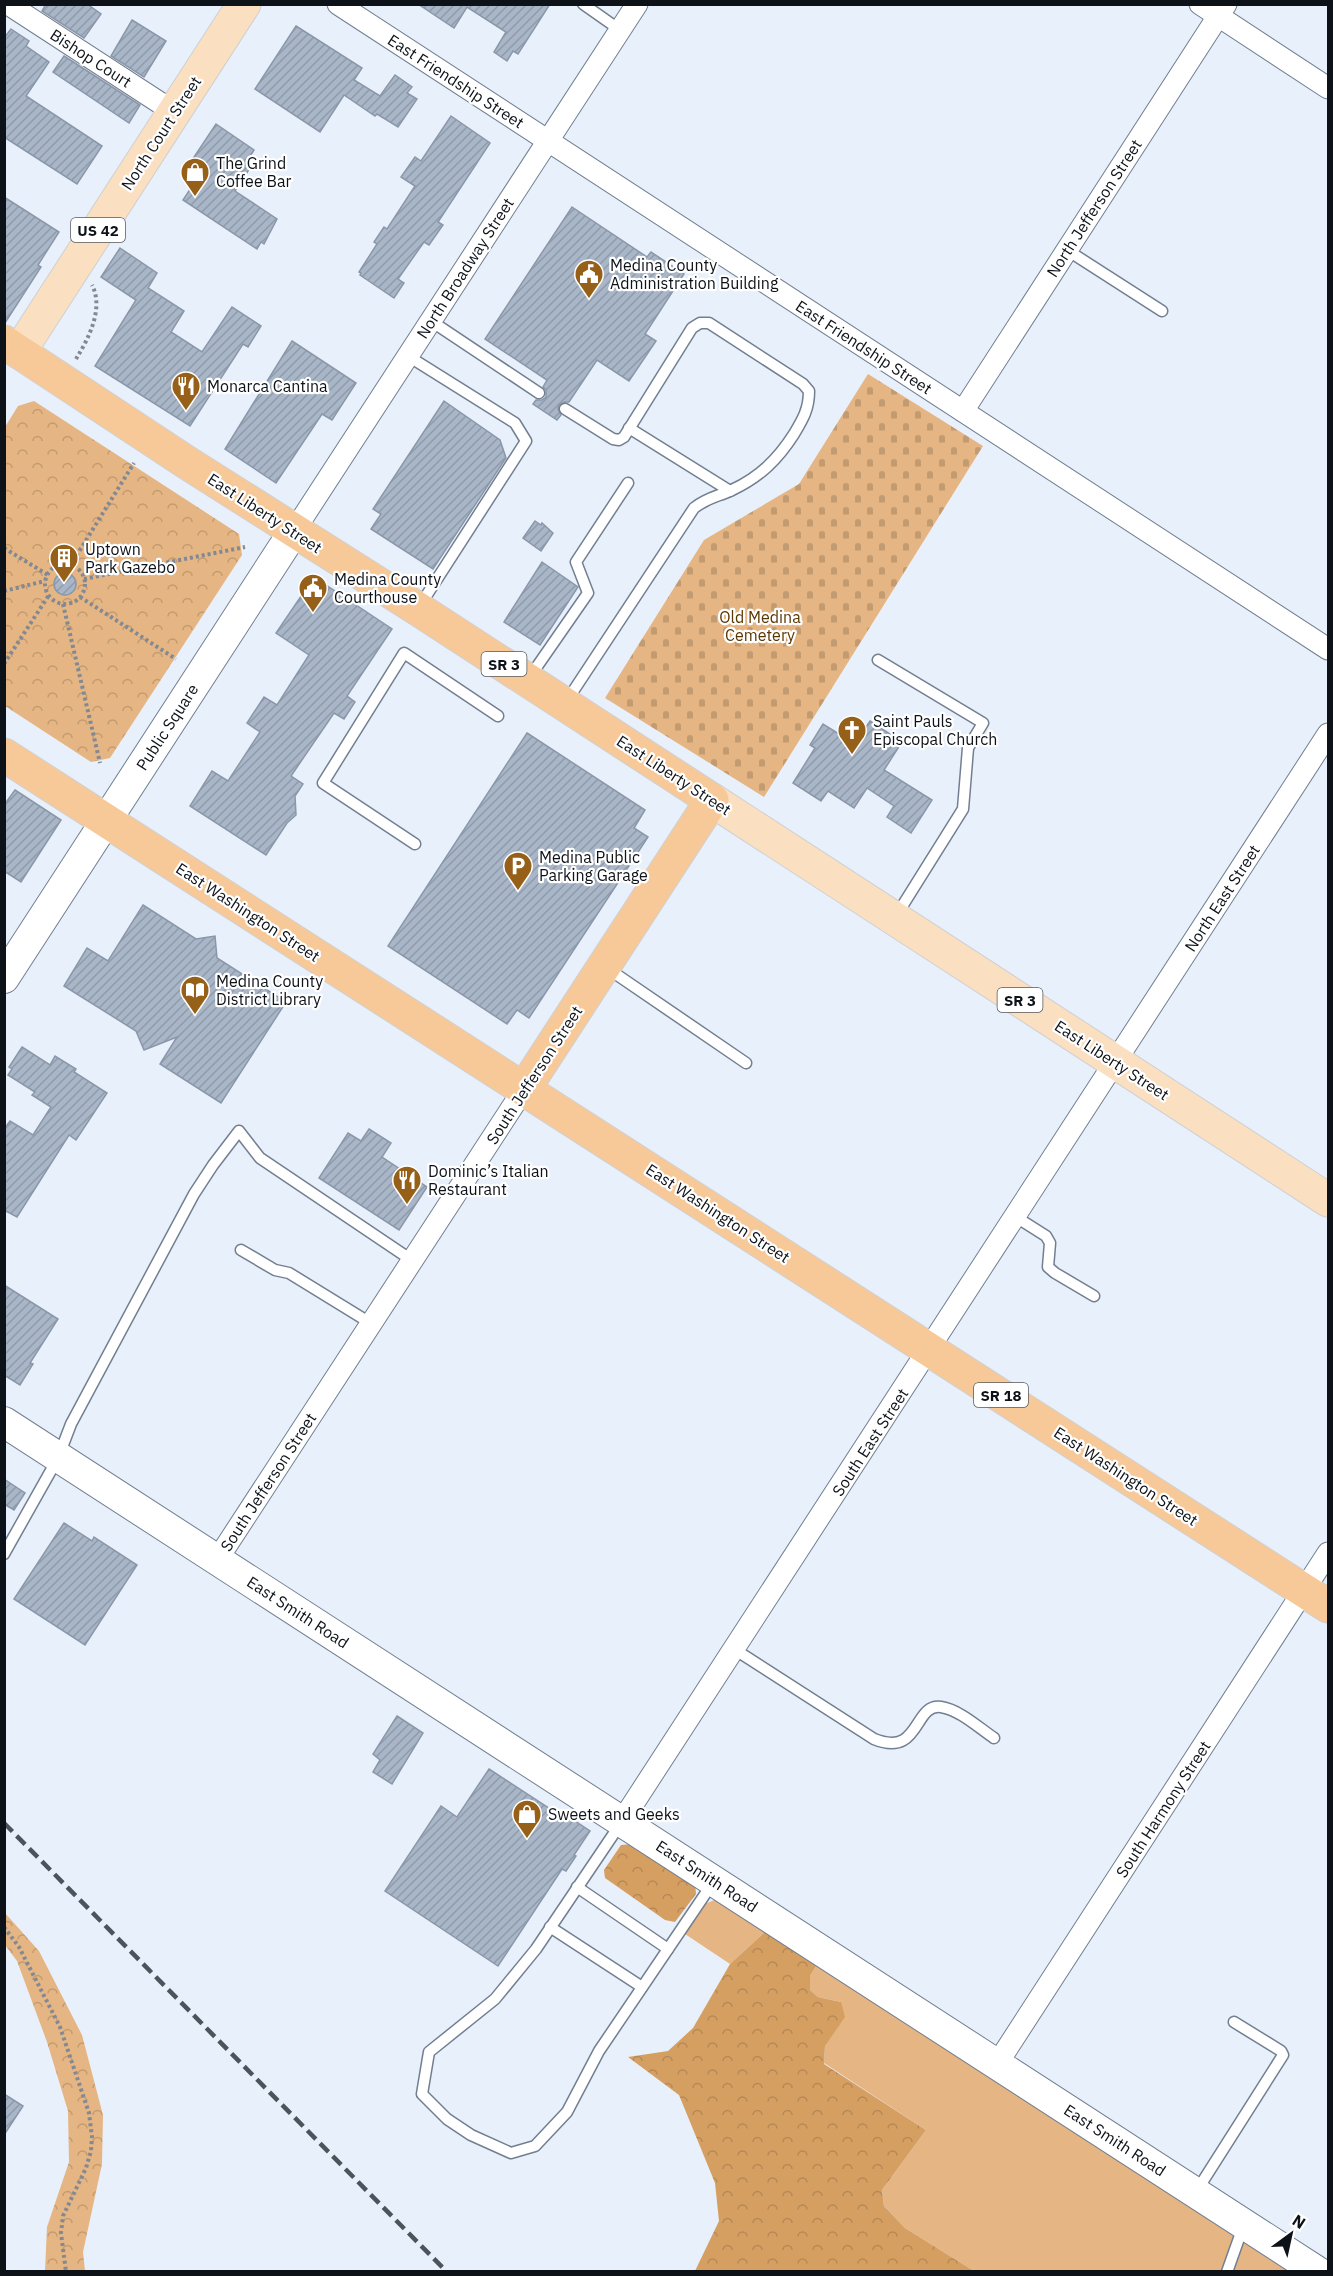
<svg xmlns="http://www.w3.org/2000/svg" width="1333" height="2276" viewBox="0 0 1333 2276" font-family="'IBM Plex Sans',sans-serif">
<style>
.green{fill:#e5b583}
.forest{fill:url(#forest-crowns)}
.cemetery{fill:url(#cemetery-stones)}
.park{fill:url(#park-crowns)}
.building{fill:url(#building-hatch);stroke:#8a97a9;stroke-width:1.5}
.lines{fill:none;stroke-linecap:round;stroke-linejoin:round}
.lane-casing{stroke:#727f90;stroke-width:13}
.street-casing{stroke:#727f90;stroke-width:23}
.secondary-casing{stroke:#727f90;stroke-width:32}
.primary-casing{stroke:#cfd0d1;stroke-width:35}
.highway-casing{stroke:#cfd0d1;stroke-width:35}
.path{stroke:#828992;stroke-width:4;stroke-dasharray:3 3;stroke-linecap:butt}
.lane{stroke:#fff;stroke-width:10}
.street{stroke:#fff;stroke-width:21}
.secondary{stroke:#fff;stroke-width:30}
.primary{stroke:#fbdfc1;stroke-width:33}
.highway{stroke:#f8c998;stroke-width:33}
.rail{stroke:#4d535b;stroke-width:4.5;stroke-dasharray:12 6;stroke-linecap:butt}
.labels{text-anchor:middle;dominant-baseline:central;stroke-width:4.5;stroke-linejoin:round;paint-order:stroke}
.shield{fill:#fff;stroke:#56595d;stroke-width:1.5}
.shield-label{font-size:15px;font-weight:bold;fill:#0d1218}
.street-label{font-size:16px;fill:#0d1218;stroke:#fff}
.poi-label{font-size:16px;fill:#0d1218;stroke:#fff;text-anchor:start}
.park-label{font-size:16px;fill:#5a3602;stroke:#fff}
</style>
<defs>
<pattern id="forest-crowns" width="20" height="18" patternUnits="userSpaceOnUse" patternTransform="scale(1.5)"><rect width="20" height="18" fill="#d69f62"/><path d="M2 6a3 3 0 1 1 6 0M12 15a3 3 0 1 1 6 0" fill="none" stroke="#b68854"/></pattern>
<pattern id="cemetery-stones" width="16" height="16" patternUnits="userSpaceOnUse" patternTransform="scale(1.5)"><rect width="16" height="16" fill="#e5b583"/><path d="M2 7V4a2 2 0 0 1 4 0v3zM10 15v-3a2 2 0 0 1 4 0v3z" fill="#c39b70"/></pattern>
<pattern id="park-crowns" width="20" height="18" patternUnits="userSpaceOnUse" patternTransform="scale(1.5)"><rect width="20" height="18" fill="#e5b583"/><path d="M2 6a3 3 0 1 1 6 0M12 15a3 3 0 1 1 6 0" fill="none" stroke="#c39b70"/></pattern>
<pattern id="building-hatch" width="6" height="6" patternUnits="userSpaceOnUse" patternTransform="scale(1.5)"><rect width="6" height="6" fill="#a8b6c8"/><path d="M-1 1l2-2M0 6l6-6M5 7l2-2" fill="none" stroke="#8f9bab"/></pattern>
</defs>
<rect width="100%" height="100%" fill="#e8f0fc"/>
<g class="green">
<path d="M719,1898L767,1930L730,1964L685,1934L705,1904Z"/>
<path d="M818,1963L1298,2271H974L905,2228L884,2206L882,2190L926,2130L824,2063L825,2046L841,2002L818,1997L810,1990V1976Z"/>
</g>
<g class="forest">
<path d="M633,1844L695,1882L696,1894L675,1922L665,1920L605,1878L604,1870L621,1845Z"/>
<path d="M767,1930L818,1963L810,1976V1990L818,1997L841,2002L845,2017L825,2046L824,2064L926,2130L882,2190L884,2206L905,2228L974,2271H695L719,2221L715,2183L679,2095L628,2057L668,2051L693,2028L730,1964Z"/>
</g>
<path class="cemetery" d="M868,374L983,446L764,797L605,698L704,540L799,484Z"/>
<g class="park">
<path d="M34,401L239,534L242,555L110,758L91,762L5,706V427L18,406Z"/>
<path d="M5,1913L39,1951L82,2035L103,2115L102,2164L83,2252L85,2271H45L47,2227L69,2162L68,2111L47,2042L17,1961L5,1945Z"/>
</g>
<g class="building">
<path d="M46,4H87L101,14L84,38L42,11Z"/>
<path d="M418,4H550L518,54L513,51L507,61L494,52L506,32L467,7L454,28Z"/>
<path d="M132,20L166,41L144,77L111,56Z"/>
<path d="M296,26L362,68L354,80L380,96L395,75L412,87L407,93L417,99L398,127L377,114L375,116L344,95L320,132L255,89Z"/>
<path d="M11,29L29,41L26,46L49,62L26,96L102,146L77,184L4,137V38Z"/>
<path d="M64,56L140,105L129,123L53,72Z"/>
<path d="M451,116L490,143L438,222L443,225L429,245L424,242L398,279L404,283L394,298L360,275L361,273L359,272L377,244L374,242L384,227L387,229L415,186L401,177L415,157L421,161Z"/>
<path d="M216,124L254,150L245,165L250,168L235,191L277,219L264,244L261,242L257,249L183,200L202,171L190,163Z"/>
<path d="M4,197L59,232L38,265L41,267L5,323Z"/>
<path d="M572,207L647,257L651,252L684,274L645,334L656,341L629,381L597,360L569,402H565L559,405L558,409L561,415L557,420L533,404L536,400H542L546,397V390L543,387L547,380L485,339Z"/>
<path d="M120,248L157,273L148,288L184,311L171,332L202,352L232,307L261,326L248,347L243,344L190,426L95,366L136,300L101,277Z"/>
<path d="M292,341L356,383L332,420L322,414L276,483L225,449Z"/>
<path d="M444,401L500,440L506,458L433,569L371,529L381,514L373,509Z"/>
<path d="M535,521L541,525L542,523L553,533L541,551L523,538Z"/>
<path d="M542,562L578,587L540,645L504,622Z"/>
<circle cx="65" cy="584" r="11"/>
<path d="M314,577L392,629L347,696L355,702L344,719L334,713L291,776L303,784L295,796L296,815L287,823L266,855L190,806L212,771L228,781L260,732L247,723L264,697L277,705L309,655L276,633Z"/>
<path d="M870,721L902,742L884,770L932,800L911,833L887,817L894,806L867,788L854,808L828,791L821,801L793,783L815,748L810,745L823,724L855,744Z"/>
<path d="M527,733L645,810L634,828L648,837L529,1018L517,1010L507,1024L388,946Z"/>
<path d="M15,790L61,820L21,882L4,871V805Z"/>
<path d="M143,905L196,939L215,936L217,958L286,1002L221,1103L160,1064L177,1037L144,1050L136,1031L64,986L87,948L108,961Z"/>
<path d="M22,1047L50,1065L55,1056L76,1069L74,1072L107,1093L76,1140L69,1135L17,1217L4,1210V1129L10,1121L33,1135L51,1107L32,1095L35,1092L8,1075L12,1069L9,1067Z"/>
<path d="M369,1129L391,1143L382,1157L427,1187L399,1230L319,1178L348,1133L361,1141Z"/>
<path d="M4,1285L58,1319L30,1363L33,1364L20,1385L4,1375Z"/>
<path d="M4,1479L25,1493L14,1510L4,1504Z"/>
<path d="M64,1523L92,1541L94,1537L137,1565L85,1645L14,1599Z"/>
<path d="M397,1716L423,1733L392,1784L373,1772L380,1760L373,1754Z"/>
<path d="M489,1769L567,1820L569,1817L590,1831L574,1855L576,1856L566,1871L562,1869L498,1966L385,1891L441,1806L457,1817Z"/>
<path d="M4,2094L23,2106L4,2135Z"/>
</g>
<g class="lines">
<g class="lane-casing">
<g id="lane">
<path d="M583,4L620,30"/>
<path d="M1067,250L1162,311"/>
<path d="M431,321L539,393"/>
<path d="M408,356L515,423L526,441L419,607"/>
<path d="M565,409L613,439L619,440L624,437L692,328L700,323H709L803,384L809,391C809,409 803,419 794,434C778,459 760,477 732,490C717,497 708,497 694,508L566,702"/>
<path d="M629,428L730,491"/>
<path d="M878,660L983,723L968,748L963,809L896,916"/>
<path d="M529,678L588,593L576,562L628,483"/>
<path d="M415,844L323,783L404,653L498,716"/>
<path d="M607,968L746,1063"/>
<path d="M1016,1217L1046,1236L1050,1243L1048,1267L1055,1273L1094,1296"/>
<path d="M241,1250L275,1270L289,1273L372,1324"/>
<path d="M4,1554L58,1458L71,1424L194,1194L213,1165L239,1131L260,1158L413,1261"/>
<path d="M734,1649L874,1739C921,1758 913,1703 941,1707C960,1710 979,1728 994,1738"/>
<path d="M621,1823L536,1949L495,1999L429,2052L422,2094L447,2119L471,2135L511,2153L535,2146L567,2112L599,2051L712,1884"/>
<path d="M577,1887L668,1949"/>
<path d="M550,1927L642,1987"/>
<path d="M1196,2192L1283,2055L1281,2051L1234,2022"/>
<path d="M1227,2272L1243,2227"/>
</g>
</g>
<g class="street-casing">
<g id="street">
<path d="M8,4L174,112"/>
<path d="M338,4L1328,649"/>
<path d="M1200,4L1328,88"/>
<path d="M963,411L1226,4"/>
<path d="M294,531L637,4"/>
<path d="M217,1560L524,1089"/>
<path d="M622,1821L1328,734"/>
<path d="M997,2064L1328,1553"/>
</g>
</g>
<g class="secondary-casing">
<g id="secondary">
<path d="M4,978L294,531"/>
<path d="M4,1422L1318,2272"/>
</g>
</g>
<g class="primary-casing">
<g id="primary">
<path d="M19,352L244,4"/>
<path d="M712,800L1328,1200"/>
</g>
</g>
<g class="highway-casing">
<g id="highway">
<path d="M4,342L186,462L418,609L712,800L524,1089"/>
<path d="M4,755L1328,1606"/>
</g>
</g>
<g class="path">
<path d="M76,359C89,338 104,308 92,285"/>
<path d="M4,548L48,575"/>
<circle cx="65" cy="584" r="20"/>
<path d="M70,566L134,463"/>
<path d="M84,579L245,547"/>
<path d="M4,591L45,581"/>
<path d="M80,597L176,659"/>
<path d="M63,604L100,763"/>
<path d="M4,664L49,595"/>
<path d="M4,1927L19,1947L60,2027L89,2113L92,2137L91,2151L86,2168L63,2216L61,2233L66,2272"/>
</g>
<use href="#lane" class="lane"/>
<use href="#street" class="street"/>
<use href="#secondary" class="secondary"/>
<use href="#primary" class="primary"/>
<use href="#highway" class="highway"/>
<path class="rail" d="M4,1823L447,2272"/>
</g>
<defs>
<g id="shop-pin" transform="scale(1.5)"><path d="M0 17L-7.5 6A9.5 9.5 0 1 1 7.5 6Z" fill="#966018" stroke="#fff"/><path d="M-5-2.5h2.3a2.7 3.5 0 0 1 5.4 0H5L5.5 6h-11ZM-1.5-2.5h3a1.5 2.3 0 0 0-3 0Z" fill="#fff"/></g>
<g id="civic-pin" transform="scale(1.5)"><path d="M0 17L-7.5 6A9.5 9.5 0 1 1 7.5 6Z" fill="#966018" stroke="#fff"/><path d="M-.6-6.5H3V-4.5H.6V-3L4-1V1h2V6H-6V1h2V-1L-.6-3ZM-1.2 2.5V6h2.4V2.5Z" fill="#fff"/></g>
<g id="restaurant-pin" transform="scale(1.5)"><path d="M0 17L-7.5 6A9.5 9.5 0 1 1 7.5 6Z" fill="#966018" stroke="#fff"/><path d="M-5-6h1v4h1v-4h1v4h1v-4h1v5L-1.5 .5V6h-2V.5L-5-1ZM5-6V6H3V1.5H1.5Q1.5-4 5-6Z" fill="#fff"/></g>
<g id="building-pin" transform="scale(1.5)"><path d="M0 17L-7.5 6A9.5 9.5 0 1 1 7.5 6Z" fill="#966018" stroke="#fff"/><path d="M-4-6H4V6H1V3H-1V6H-4ZM-2.5-4.3h1.7v1.8h-1.7ZM.8-4.3h1.7v1.8H.8ZM-2.5-1h1.7V.8h-1.7ZM.8-1h1.7V.8H.8Z" fill="#fff"/></g>
<g id="church-pin" transform="scale(1.5)"><path d="M0 17L-7.5 6A9.5 9.5 0 1 1 7.5 6Z" fill="#966018" stroke="#fff"/><path d="M-1.2-6h2.4v3.5h3.3v2.4h-3.3V6h-2.4V-.1h-3.3v-2.4h3.3Z" fill="#fff"/></g>
<g id="parking-pin" transform="scale(1.5)"><path d="M0 17L-7.5 6A9.5 9.5 0 1 1 7.5 6Z" fill="#966018" stroke="#fff"/><path d="M-3.5-5.5H1a3.5 3.5 0 0 1 0 7H-1V5.5H-3.5ZM-1-3.4V-.6H.8a1.4 1.4 0 0 0 0-2.8Z" fill="#fff"/></g>
<g id="library-pin" transform="scale(1.5)"><path d="M0 17L-7.5 6A9.5 9.5 0 1 1 7.5 6Z" fill="#966018" stroke="#fff"/><path d="M-6-4Q-3-5.5-.7-3.5V5Q-3 3-6 4ZM6-4Q3-5.5 .7-3.5V5Q3 3 6 4Z" fill="#fff"/></g>
</defs>
<g fill-rule="evenodd">
<use href="#shop-pin" x="195" y="172"/>
<use href="#civic-pin" x="589" y="274"/>
<use href="#restaurant-pin" x="186" y="386"/>
<use href="#building-pin" x="64" y="558"/>
<use href="#civic-pin" x="313" y="588"/>
<use href="#church-pin" x="852" y="730"/>
<use href="#parking-pin" x="518" y="866"/>
<use href="#library-pin" x="195" y="990"/>
<use href="#restaurant-pin" x="407" y="1180"/>
<use href="#shop-pin" x="527" y="1814"/>
</g>
<g class="labels">
<g class="shield">
<rect x="71" y="218" width="54" height="24" rx="4.5"/>
<rect x="481.5" y="652" width="45" height="24" rx="4.5"/>
<rect x="997.5" y="988" width="45" height="24" rx="4.5"/>
<rect x="974" y="1383" width="54" height="24" rx="4.5"/>
</g>
<g class="shield-label">
<text x="98" y="230">US 42</text>
<text x="504" y="664">SR 3</text>
<text x="1020" y="1000">SR 3</text>
<text x="1001" y="1395">SR 18</text>
</g>
<g class="street-label">
<text transform="translate(91 58) rotate(33)">Bishop Court</text>
<text transform="translate(456 81) rotate(33)">East Friendship Street</text>
<text transform="translate(161 133) rotate(-57)">North Court Street</text>
<text transform="translate(1094 208) rotate(-57)">North Jefferson Street</text>
<text transform="translate(465 268) rotate(-57)">North Broadway Street</text>
<text transform="translate(864 347) rotate(33)">East Friendship Street</text>
<text transform="translate(265 513) rotate(33)">East Liberty Street</text>
<text transform="translate(167 727) rotate(-57)">Public Square</text>
<text transform="translate(674 775) rotate(33)">East Liberty Street</text>
<text transform="translate(1222 898) rotate(-57)">North East Street</text>
<text transform="translate(248 912) rotate(33)">East Washington Street</text>
<text transform="translate(1112 1060) rotate(33)">East Liberty Street</text>
<text transform="translate(534 1075) rotate(-57)">South Jefferson Street</text>
<text transform="translate(718 1213) rotate(33)">East Washington Street</text>
<text transform="translate(870 1442) rotate(-57)">South East Street</text>
<text transform="translate(1126 1476) rotate(33)">East Washington Street</text>
<text transform="translate(268 1482) rotate(-57)">South Jefferson Street</text>
<text transform="translate(298 1612) rotate(33)">East Smith Road</text>
<text transform="translate(1163 1809) rotate(-57)">South Harmony Street</text>
<text transform="translate(707 1876) rotate(33)">East Smith Road</text>
<text transform="translate(1115 2140) rotate(33)">East Smith Road</text>
</g>
<g class="poi-label">
<text x="216" y="163">The Grind<tspan x="216" dy="18">Coffee Bar</tspan></text>
<text x="610" y="265">Medina County<tspan x="610" dy="18">Administration Building</tspan></text>
<text x="207" y="386">Monarca Cantina</text>
<text x="85" y="549">Uptown<tspan x="85" dy="18">Park Gazebo</tspan></text>
<text x="334" y="579">Medina County<tspan x="334" dy="18">Courthouse</tspan></text>
<text x="873" y="721">Saint Pauls<tspan x="873" dy="18">Episcopal Church</tspan></text>
<text x="539" y="857">Medina Public<tspan x="539" dy="18">Parking Garage</tspan></text>
<text x="216" y="981">Medina County<tspan x="216" dy="18">District Library</tspan></text>
<text x="428" y="1171">Dominic’s Italian<tspan x="428" dy="18">Restaurant</tspan></text>
<text x="548" y="1814">Sweets and Geeks</text>
</g>
<g class="park-label">
<text x="760" y="617">Old Medina<tspan x="760" dy="18">Cemetery</tspan></text>
</g>
</g>
<rect width="1333" height="2276" fill="none" stroke="#0d1218" stroke-width="12"/>
<g transform="translate(1291 2234) rotate(33)" stroke="#ffffff" stroke-width="4.5" paint-order="stroke">
<path d="M0-4.5L10 22L0 15L-10 22Z" fill="#0d1218"/>
<text y="-9" font-size="16" font-weight="bold" text-anchor="middle" fill="#0d1218">N</text>
</g>
</svg>
